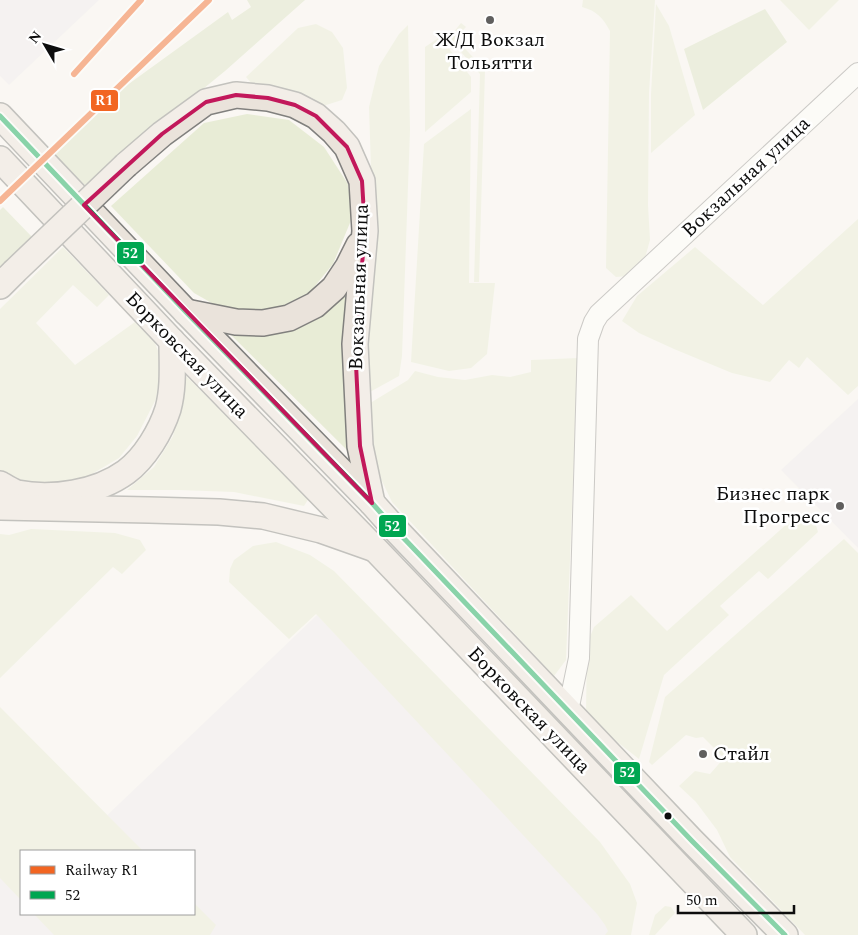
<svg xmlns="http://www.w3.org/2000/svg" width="858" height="935" viewBox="0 0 858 935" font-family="Spectral,serif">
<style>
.industrial{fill:#f0ecef}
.green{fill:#e8ecd6}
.forest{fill:#dbe3c5}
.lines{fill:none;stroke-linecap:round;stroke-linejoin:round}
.minor-casing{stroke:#949291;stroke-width:22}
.major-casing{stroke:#81807e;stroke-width:28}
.minor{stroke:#fefefd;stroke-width:20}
.major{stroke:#eae3db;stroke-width:25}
.major-bridge-casing{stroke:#81807e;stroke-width:28;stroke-linecap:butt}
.major-bridge{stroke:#eae3db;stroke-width:25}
.bus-1-casing{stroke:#fff;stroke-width:9}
.bus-1{stroke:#00a651;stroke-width:5}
.rail-1-casing{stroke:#fff;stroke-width:10}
.rail-1{stroke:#f26522;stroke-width:6}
.marked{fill:none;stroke:#c2185b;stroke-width:4;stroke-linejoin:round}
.poi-dot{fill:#605f5e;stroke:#fff;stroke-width:2}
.bus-dot{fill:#0d0d0d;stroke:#fff;stroke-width:2}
.labels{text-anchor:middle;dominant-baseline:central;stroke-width:5;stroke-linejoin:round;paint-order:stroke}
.poi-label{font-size:20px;fill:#0d0d0d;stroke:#fff}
.street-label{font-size:20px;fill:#0d0d0d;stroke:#fff}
.line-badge{stroke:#fff;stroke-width:2}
.badge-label{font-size:14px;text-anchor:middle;font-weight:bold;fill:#fff}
</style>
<rect width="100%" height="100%" fill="#faf7f3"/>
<g class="industrial">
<path d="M0,0H99L9,85L0,76Z"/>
<path d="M858,399V548L781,470Z"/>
<path d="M317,615L617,929L611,935H164L194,914V851H86L78,843Z"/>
<path d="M0,875L21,897V914H37L57,935H0Z"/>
</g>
<g class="green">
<path d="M583,0H655L649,93L648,205L650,240L645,258L628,276L616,277L606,268L610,31C603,18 597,11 582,7Z"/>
<path d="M780,0H839L809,30Z"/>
<path d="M656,4L669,26L695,115L651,153V94Z"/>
<path d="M461,23L466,27L455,38L485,70L479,282H474L480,74L449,38Z"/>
<path d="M316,24L332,32L343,48L347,88L342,100L323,106L252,84L246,77L298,28Z"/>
<path d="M408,25L410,130L402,356L399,376L368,393L367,359L374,259L369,107L379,66L399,34Z"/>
<path d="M440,37L471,77V92L425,132V47Z"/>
<path d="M471,109L469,283H495L487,354L471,368L449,371L411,362L424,144Z"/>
<path d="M247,114L289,120L324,147L348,184L352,218L333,264L310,292L278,308L250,311L217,306L194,293L111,206L204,123Z"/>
<path d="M858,219V386L848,395L807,357L799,368L789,360L770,382L732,373L674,349L639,333L622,321L637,296L695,247L763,305Z"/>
<path d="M63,247L109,295L97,307L73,285L36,323L75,365L135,322L155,343L162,361L156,399L137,436L119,458L75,484L21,486L0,471V309Z"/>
<path d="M344,288L350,290L344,390L348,451L228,332Z"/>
<path d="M578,358L566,660L554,676L392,502L381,479L366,414L367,405L408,380L415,371L438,377L465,380L492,375L510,377L531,372V360Z"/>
<path d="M185,375L309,498L304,506L234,492L179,490H127L154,467L173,436L181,405L182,379Z"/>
<path d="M798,514C813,517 814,517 818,532L768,579L759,571L720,606L729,615L664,675L639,759L593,723L586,712L587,644L594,627L631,595L667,631Z"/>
<path d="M31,529L115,533L140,540L146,550L122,574L113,567L0,678V534L9,535Z"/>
<path d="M844,539L858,553V935H805L730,857L717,830L696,802L679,786L695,771L710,774L724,758L703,737L696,738L686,735L652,765L649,762L665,697Z"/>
<path d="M276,542L310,555L334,571L600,842L630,884L637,903L631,935H605L608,931L605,925L597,914L316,614L289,639L229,582L230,569L234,560L253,546Z"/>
<path d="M0,707L143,851H21V900L0,878Z"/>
<path d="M194,903L216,925L210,935H54L34,914H194Z"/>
<path d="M665,906L671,907L675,913L655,935H649L655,915Z"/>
</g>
<g class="forest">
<path d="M247,0H305L225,71L85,185L54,154L119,91L228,12L232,20L251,7Z"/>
<path d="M765,9L787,42L703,110L684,49Z"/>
<path d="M3,207L33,238L0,268V210Z"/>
</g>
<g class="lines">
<g class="minor-casing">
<path id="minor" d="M568,711L579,658L588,339L594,322L599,314L858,73"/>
</g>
<g class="major-casing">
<g id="major">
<path d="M0,116L186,312L372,503L396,530L692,841L785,935"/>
<path d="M0,159L172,341L376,550L744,935"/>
<path d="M126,165L162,134L206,102L236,95L268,98L295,105L316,116L334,132L347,147L362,181L365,231L355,344L360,446L372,503"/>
<path d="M0,286L14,272"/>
<path d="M186,312L236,322L263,323L289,318L315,305L334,288L348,267L359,245"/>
<path d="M0,484C5,487 11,491 17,493C52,500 97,493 126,472C145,458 161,431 168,409C174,387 172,364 172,341"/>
<path d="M0,507L149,510L219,512L263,516L321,530L372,548"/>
</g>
</g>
<use href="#minor" class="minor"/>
<use href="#major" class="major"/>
<g class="major-bridge-casing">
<path id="major-bridge" d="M14,272L126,165"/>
</g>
<use href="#major-bridge" class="major-bridge"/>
<g class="bus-1-casing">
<path id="bus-1" d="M0,116L186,312L372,503L396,530L692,841L785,935"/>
</g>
<use href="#bus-1" class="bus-1"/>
<g class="rail-1-casing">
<g id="rail-1">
<path d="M74,74L141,0"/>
<path d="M0,201L209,0"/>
</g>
</g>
<use href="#rail-1" class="rail-1"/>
</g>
<path d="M0 0H858V935H0ZM236,95L268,98L295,105L316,116L347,147L362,181L365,231L355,344L360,446L372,503L84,205L162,134L206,102Z" fill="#faf7f3" fill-opacity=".55" fill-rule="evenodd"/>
<path class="marked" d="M236,95L268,98L295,105L316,116L347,147L362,181L365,231L355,344L360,446L372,503L84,205L162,134L206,102Z"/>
<g class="poi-dot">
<circle cx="490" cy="20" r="5"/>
<circle cx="840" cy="506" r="5"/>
<circle cx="703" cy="754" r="5"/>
</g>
<circle class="bus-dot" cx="668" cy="816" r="4.5"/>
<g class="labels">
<g class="poi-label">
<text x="490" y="40">Ж/Д Вокзал<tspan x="490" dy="23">Тольятти</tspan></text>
<text x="830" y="494" text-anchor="end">Бизнес парк<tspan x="830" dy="23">Прогресс</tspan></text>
<text x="713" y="754" text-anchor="start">Стайл</text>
</g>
<g class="street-label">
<text transform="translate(746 177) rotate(-43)">Вокзальная улица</text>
<text transform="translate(359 287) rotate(-88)">Вокзальная улица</text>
<text transform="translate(187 355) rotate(46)">Борковская улица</text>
<text transform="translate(529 710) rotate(46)">Борковская улица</text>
</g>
</g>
<g class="line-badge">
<rect x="90" y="89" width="29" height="23" rx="5" fill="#f26522"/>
<rect x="116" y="241" width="29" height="24" rx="5" fill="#00a651"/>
<rect x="378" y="514" width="29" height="24" rx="5" fill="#00a651"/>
<rect x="613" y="761" width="28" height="24" rx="5" fill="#00a651"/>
</g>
<g class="badge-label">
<text x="104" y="105">R1</text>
<text x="130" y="258">52</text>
<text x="392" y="531">52</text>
<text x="627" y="777">52</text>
</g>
<rect x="20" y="850" width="175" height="65" fill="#ffffff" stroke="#9e9e9e"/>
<rect x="30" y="866" width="25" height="8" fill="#f26522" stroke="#9e9e9e"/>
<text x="65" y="875" font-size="15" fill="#0d0d0d">Railway R1</text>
<rect x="30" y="891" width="25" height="8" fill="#00a651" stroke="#9e9e9e"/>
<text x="65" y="900" font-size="15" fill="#0d0d0d">52</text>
<g transform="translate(45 45) rotate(308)" stroke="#ffffff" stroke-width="4" paint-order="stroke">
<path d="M0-4L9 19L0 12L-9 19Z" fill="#0d0d0d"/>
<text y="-8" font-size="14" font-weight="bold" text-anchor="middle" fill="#0d0d0d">N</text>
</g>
<path d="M678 905v8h116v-8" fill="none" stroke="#0d0d0d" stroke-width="2.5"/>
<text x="686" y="905" font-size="15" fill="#0d0d0d" stroke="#ffffff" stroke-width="4" paint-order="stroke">50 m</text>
</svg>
